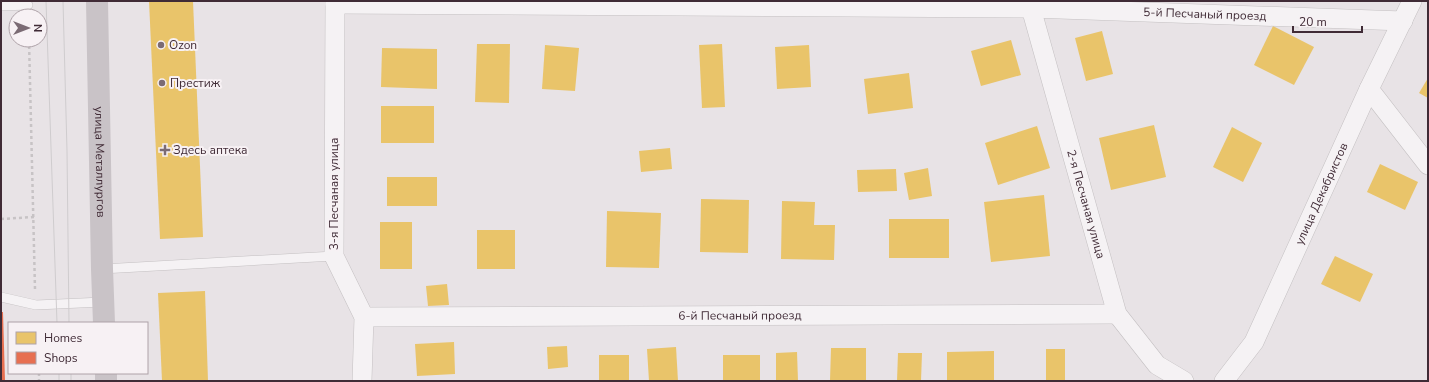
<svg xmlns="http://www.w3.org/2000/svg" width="1429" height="382" viewBox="0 0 1429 382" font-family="'Nunito Sans',sans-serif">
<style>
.homes{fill:#e9c46a}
.shops{fill:#e76f51}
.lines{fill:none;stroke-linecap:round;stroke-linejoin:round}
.service-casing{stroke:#c4c0c2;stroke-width:10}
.minor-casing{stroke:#c4c0c2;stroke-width:20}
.path{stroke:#c7c3c5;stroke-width:2.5;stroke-dasharray:3 3;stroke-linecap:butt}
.service{stroke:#f5f2f4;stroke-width:9}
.minor{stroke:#f5f2f4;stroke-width:19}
.secondary{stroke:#c9c3c7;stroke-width:22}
.tram{stroke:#cfccce;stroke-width:1}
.poi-dot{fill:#7b6b74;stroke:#f7f1f4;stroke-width:1.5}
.labels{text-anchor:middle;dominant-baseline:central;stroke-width:4;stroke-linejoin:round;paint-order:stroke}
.street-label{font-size:12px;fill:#402b36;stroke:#f7f1f4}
.poi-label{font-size:12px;fill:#402b36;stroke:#f7f1f4;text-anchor:start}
</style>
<rect width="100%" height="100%" fill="#e8e3e6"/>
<g class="homes">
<path d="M149,1H193L203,237L160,239Z"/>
<path d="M1273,26L1314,47L1294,85L1254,65Z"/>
<path d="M1102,31L1113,74L1086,81L1075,38Z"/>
<path d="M1011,40L1021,75L981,86L971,51Z"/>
<path d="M477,44H510L509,103L475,102Z"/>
<path d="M722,44L725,107L702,108L699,45Z"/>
<path d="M545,45L579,48L575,91L542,89Z"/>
<path d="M809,45L811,87L777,89L775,47Z"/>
<path d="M382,48L437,49V89L381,87Z"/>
<path d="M909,73L913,108L868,114L864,79Z"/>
<path d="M1428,78V98L1419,93Z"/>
<rect x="381" y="106" width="53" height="37"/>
<path d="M1154,125L1166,177L1111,190L1099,138Z"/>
<path d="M1037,126L1050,168L998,185L985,143Z"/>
<path d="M1232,127L1262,143L1243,182L1213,167Z"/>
<path d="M670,148L672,169L641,172L639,151Z"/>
<path d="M1380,164L1418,182L1405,210L1367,192Z"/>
<path d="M928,168L932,196L909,200L904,173Z"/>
<path d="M896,169L897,191L858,192L857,170Z"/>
<rect x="387" y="177" width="50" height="29"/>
<path d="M1044,195L1050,256L991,262L984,202Z"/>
<path d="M701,199L749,200L748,253L700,252Z"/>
<path d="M782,201L815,202L814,225H835L834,260L781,259Z"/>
<path d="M607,211L661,213L659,268L606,267Z"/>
<rect x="889" y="219" width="60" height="39"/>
<rect x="380" y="222" width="32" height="47"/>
<rect x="477" y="230" width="38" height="39"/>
<path d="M1335,256L1373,274L1360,302L1321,284Z"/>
<path d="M447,284L449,305L428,306L426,286Z"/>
<path d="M205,291L208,381H162L158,293Z"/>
<path d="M454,342L455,374L417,376L415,344Z"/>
<path d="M567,346L568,367L548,369L547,347Z"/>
<path d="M676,347L678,381H649L647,349Z"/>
<path d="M831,348H866V381H830Z"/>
<rect x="1046" y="349" width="19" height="32"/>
<path d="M994,351V381H947V352Z"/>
<path d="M797,352L798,381H776V353Z"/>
<path d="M898,353H922L921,381H897Z"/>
<rect x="599" y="355" width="30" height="26"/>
<rect x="723" y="355" width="37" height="26"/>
</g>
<path class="shops" d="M1,312H3L5,381H1Z"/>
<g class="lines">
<g class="service-casing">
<g id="service">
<path d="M1,6L28,5"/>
<path d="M102,269L334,256"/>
<path d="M1,297L36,305L103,302"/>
</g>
</g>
<g class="minor-casing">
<g id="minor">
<path d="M335,1L334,256L364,317L362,381"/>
<path id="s1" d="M1029,1L1117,314L1157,365L1184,381"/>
<path id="s2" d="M335,4L1031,8L1403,21"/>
<path d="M1369,89L1428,165"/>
<path id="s3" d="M364,317L1117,314"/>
<path id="s4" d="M1224,381L1254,342L1369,89L1412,1"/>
</g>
</g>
<g class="path">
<path d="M29,40L35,289"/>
<path d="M1,219L34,217"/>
<path d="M39,373V381"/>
</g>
<use href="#service" class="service"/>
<use href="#minor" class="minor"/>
<g class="secondary">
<path id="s5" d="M97,1L102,269L104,323"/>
<path d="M106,373V381"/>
</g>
<g class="tram">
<path d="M46,1L57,323"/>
<path d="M63,1L67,151L69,323"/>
<path d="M59,373V381"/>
<path d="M71,373V381"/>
</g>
</g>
<g class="poi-dot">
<circle cx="161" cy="45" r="4"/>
<circle cx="162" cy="83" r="4"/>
<path d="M163 144h4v4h4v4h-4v4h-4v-4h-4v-4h4z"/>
</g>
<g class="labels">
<g class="street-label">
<text stroke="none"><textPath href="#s2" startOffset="870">5-й Песчаный проезд</textPath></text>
<text stroke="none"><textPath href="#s5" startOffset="161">улица Металлургов</textPath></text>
<text stroke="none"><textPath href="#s4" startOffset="212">улица Декабристов</textPath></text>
<text transform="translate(334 194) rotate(-90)">3-я Песчаная улица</text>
<text stroke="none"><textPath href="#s1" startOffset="211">2-я Песчаная улица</textPath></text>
<text stroke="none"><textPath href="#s3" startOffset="376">6-й Песчаный проезд</textPath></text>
</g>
<g class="poi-label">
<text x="169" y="45">Ozon</text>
<text x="170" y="83">Престиж</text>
<text x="173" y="150">Здесь аптека</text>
</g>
</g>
<rect width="1429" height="382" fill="none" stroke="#402b36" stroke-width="4"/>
<rect x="8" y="322" width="140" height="52" fill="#f7f1f4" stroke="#aea2a8"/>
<rect x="16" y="332" width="20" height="12" fill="#e9c46a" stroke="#aea2a8"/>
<text x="44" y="342" font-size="12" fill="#402b36">Homes</text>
<rect x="16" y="352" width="20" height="12" fill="#e76f51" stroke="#aea2a8"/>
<text x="44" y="362" font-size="12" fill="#402b36">Shops</text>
<g transform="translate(28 28) rotate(90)"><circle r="19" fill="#f7f1f4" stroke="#aea2a8"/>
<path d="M0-3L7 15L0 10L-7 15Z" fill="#7b6b74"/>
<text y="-6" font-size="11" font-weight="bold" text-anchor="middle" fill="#402b36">N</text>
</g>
<path d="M1293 26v6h69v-6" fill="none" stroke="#402b36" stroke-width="2"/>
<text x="1299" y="26" font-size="12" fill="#402b36" stroke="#f7f1f4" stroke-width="3" paint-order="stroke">20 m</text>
</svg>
